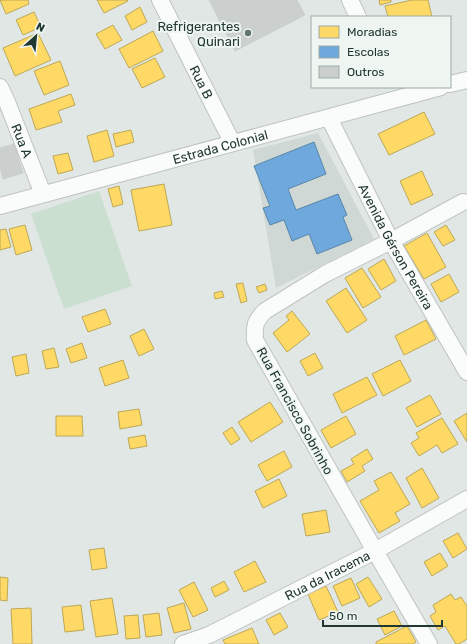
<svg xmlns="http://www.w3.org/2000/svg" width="467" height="644" viewBox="0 0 467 644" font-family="Rubik,sans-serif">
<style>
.built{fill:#cfd8d4}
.green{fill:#cbdfd1}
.homes{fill:#ffd966;stroke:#bca856}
.schools{fill:#6fa8dc;stroke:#5886a9}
.building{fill:#cbd0ce;stroke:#cad0cd}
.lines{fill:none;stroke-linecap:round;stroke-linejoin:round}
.street-casing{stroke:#bec3c1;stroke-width:18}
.street{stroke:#fafbfb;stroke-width:16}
.poi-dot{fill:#647570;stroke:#eff6f2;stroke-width:1.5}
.labels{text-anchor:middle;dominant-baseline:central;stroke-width:4;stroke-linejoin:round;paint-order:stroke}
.poi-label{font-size:13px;fill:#213732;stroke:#eff6f2;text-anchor:end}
.street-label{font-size:13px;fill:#213732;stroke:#eff6f2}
</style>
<rect width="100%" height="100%" fill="#e1e7e4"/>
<path class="built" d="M318,133L374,239L276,288L253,150Z"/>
<path class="green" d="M99,191L132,286L64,309L31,214Z"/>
<g class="homes">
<path d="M0,0H28L29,4L6,14Z"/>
<path d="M97,0H127L128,1L104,13Z"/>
<path d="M379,0H391V2L380,5Z"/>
<path d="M412,0H428L432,17H388L385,6Z"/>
<path d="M140,7L147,22L132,30L125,16Z"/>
<path d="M34,12L41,27L23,35L16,20Z"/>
<path d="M113,25L122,40L105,49L96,34Z"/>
<path d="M153,31L163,51L129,68L119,49Z"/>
<path d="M38,33L51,60L15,76L3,48Z"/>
<path d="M155,58L165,77L142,88L132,69Z"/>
<path d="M60,61L69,85L44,95L34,71Z"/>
<path d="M71,94L75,105L58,111L62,122L36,130L29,109Z"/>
<path d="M424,112L435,134L389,155L378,134Z"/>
<path d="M107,130L114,156L94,162L87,136Z"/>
<path d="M131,130L134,142L116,147L113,134Z"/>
<path d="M68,153L73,170L58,174L53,156Z"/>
<path d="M422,171L433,195L411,205L400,181Z"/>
<path d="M164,184L172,225L139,231L131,190Z"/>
<path d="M119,186L123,204L113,207L108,189Z"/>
<path d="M25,225L32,250L16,255L9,229Z"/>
<path d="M446,225L455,240L443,246L434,232Z"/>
<path d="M6,229L11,247L0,250V230Z"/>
<path d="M427,233L446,267L424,279L404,246Z"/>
<path d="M384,259L396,281L381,290L368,269Z"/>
<path d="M362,268L381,297L363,308L345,278Z"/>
<path d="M449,274L459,292L441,302L431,284Z"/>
<path d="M243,283L247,301L241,303L236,284Z"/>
<path d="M265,284L267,290L259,293L256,287Z"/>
<path d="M346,288L367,320L347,333L326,301Z"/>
<path d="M222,291L224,297L215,299L214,293Z"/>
<path d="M105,309L111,324L88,332L82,317Z"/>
<path d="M292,311L310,334L287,352L273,333L289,320L286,316Z"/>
<path d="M426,320L436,339L404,355L395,336Z"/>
<path d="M144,329L154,349L139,356L130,336Z"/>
<path d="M82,343L87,358L71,363L66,349Z"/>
<path d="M54,348L59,367L46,369L42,351Z"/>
<path d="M315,353L323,368L308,376L300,361Z"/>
<path d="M26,354L29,373L16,376L12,357Z"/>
<path d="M123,360L129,378L105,386L99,368Z"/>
<path d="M400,360L411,381L383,396L372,374Z"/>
<path d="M367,377L377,395L342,413L333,394Z"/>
<path d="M430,395L441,414L417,427L406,408Z"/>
<path d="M270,402L283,422L251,442L238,422Z"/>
<path d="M139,409L142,425L120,429L118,412Z"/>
<path d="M467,413V442L454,421Z"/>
<path d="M56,416H82L83,436H56Z"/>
<path d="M346,416L356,434L331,448L321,430Z"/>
<path d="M442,418L458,444L442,453L437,445L419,456L411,443L419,438L416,433Z"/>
<path d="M232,427L240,439L231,445L223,433Z"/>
<path d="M145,435L147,446L130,449L128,438Z"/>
<path d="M367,449L373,459L362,466L365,471L347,482L341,471L354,464L351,459Z"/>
<path d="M284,451L292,467L267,481L258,465Z"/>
<path d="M422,468L439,498L422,508L406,478Z"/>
<path d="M391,472L410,504L395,513L400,521L379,533L360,501L379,490L374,481Z"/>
<path d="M279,479L287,496L263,508L255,491Z"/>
<path d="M326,510L330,532L306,536L302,514Z"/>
<path d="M458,533L467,549L453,558L443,541Z"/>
<path d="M104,548L107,568L92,570L89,550Z"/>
<path d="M440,553L448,566L432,576L424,562Z"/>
<path d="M255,561L266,582L244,592L234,572Z"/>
<path d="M0,577L8,578L7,601L0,600Z"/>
<path d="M368,577L382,599L369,607L356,584Z"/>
<path d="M351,578L360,598L342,606L333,586Z"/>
<path d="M224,581L229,590L215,597L211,588Z"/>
<path d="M194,582L208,610L193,617L179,590Z"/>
<path d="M326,586L338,612L319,620L308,594Z"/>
<path d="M451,594L455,600L461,597L467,606V639L459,644H456L445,626L438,630L430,616L436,612L433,605Z"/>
<path d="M112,598L118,634L96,637L90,601Z"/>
<path d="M184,603L191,629L174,633L167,608Z"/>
<path d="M81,605L84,630L65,632L62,607Z"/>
<path d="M31,608L32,644H13L11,609Z"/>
<path d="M394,611L402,626L385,635L377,619Z"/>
<path d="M159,613L162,635L146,637L143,615Z"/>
<path d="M280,613L288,627L274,635L266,620Z"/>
<path d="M138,615L140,638L126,639L124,616Z"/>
<path d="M407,626L416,642L413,644H376V642Z"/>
<path d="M252,628L259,644H225L223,640Z"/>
</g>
<path class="schools" d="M314,142L326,174L288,189L296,210L338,194L347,215L343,217L352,240L317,254L309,234L292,241L284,220L270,225L263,208L270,206L254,166Z"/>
<g class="building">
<path d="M209,0H297L305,15L235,51Z"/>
<path d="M14,144L23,173L3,179L0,167V148Z"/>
</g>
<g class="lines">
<g class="street-casing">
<g id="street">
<path id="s1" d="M160,0L232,142"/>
<path d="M350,0L358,17"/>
<path d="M450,84L467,80"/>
<path id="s2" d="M0,87L7,102L43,194"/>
<path id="s3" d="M329,118L391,241L467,372"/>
<path id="s4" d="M0,206L441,87"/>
<path id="s5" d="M183,644L209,635L375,551L467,499"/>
<path d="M429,644L375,551L255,340C254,326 255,321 265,311L325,274L391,241L463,202"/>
</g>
</g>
<use href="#street" class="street"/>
</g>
<circle class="poi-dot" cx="248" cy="33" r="4"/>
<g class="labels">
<g class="poi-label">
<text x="240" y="26">Refrigerantes<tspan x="240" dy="15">Quinari</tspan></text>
</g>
<g class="street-label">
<text stroke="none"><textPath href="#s1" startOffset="92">Rua B</textPath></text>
<text stroke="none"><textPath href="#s2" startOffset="58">Rua A</textPath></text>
<text stroke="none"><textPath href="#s4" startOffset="228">Estrada Colonial</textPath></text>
<text stroke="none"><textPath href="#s3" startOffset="145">Avenida Gérson Pereira</textPath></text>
<text transform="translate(295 411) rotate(61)">Rua Francisco Sobrinho</text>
<text stroke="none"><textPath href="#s5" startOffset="160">Rua da Iracema</textPath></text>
</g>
</g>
<rect x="311" y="16" width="140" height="72" fill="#eff6f2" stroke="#9daaa5"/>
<rect x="319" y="26" width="20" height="12" fill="#ffd966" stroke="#9daaa5"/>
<text x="347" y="36" font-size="12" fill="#213732">Moradias</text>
<rect x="319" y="46" width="20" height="12" fill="#6fa8dc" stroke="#9daaa5"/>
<text x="347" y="56" font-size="12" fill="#213732">Escolas</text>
<rect x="319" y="66" width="20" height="12" fill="#cbd0ce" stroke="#9daaa5"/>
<text x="347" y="76" font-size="12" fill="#213732">Outros</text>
<g transform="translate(36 36) rotate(27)" stroke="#eff6f2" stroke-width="3" paint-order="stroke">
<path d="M0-3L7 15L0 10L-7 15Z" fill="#213732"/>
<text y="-6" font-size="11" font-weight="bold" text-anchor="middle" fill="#213732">N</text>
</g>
<path d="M323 620v6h119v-6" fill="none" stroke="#213732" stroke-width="2"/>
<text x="329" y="620" font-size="12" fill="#213732" stroke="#eff6f2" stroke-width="3" paint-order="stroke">50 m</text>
</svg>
